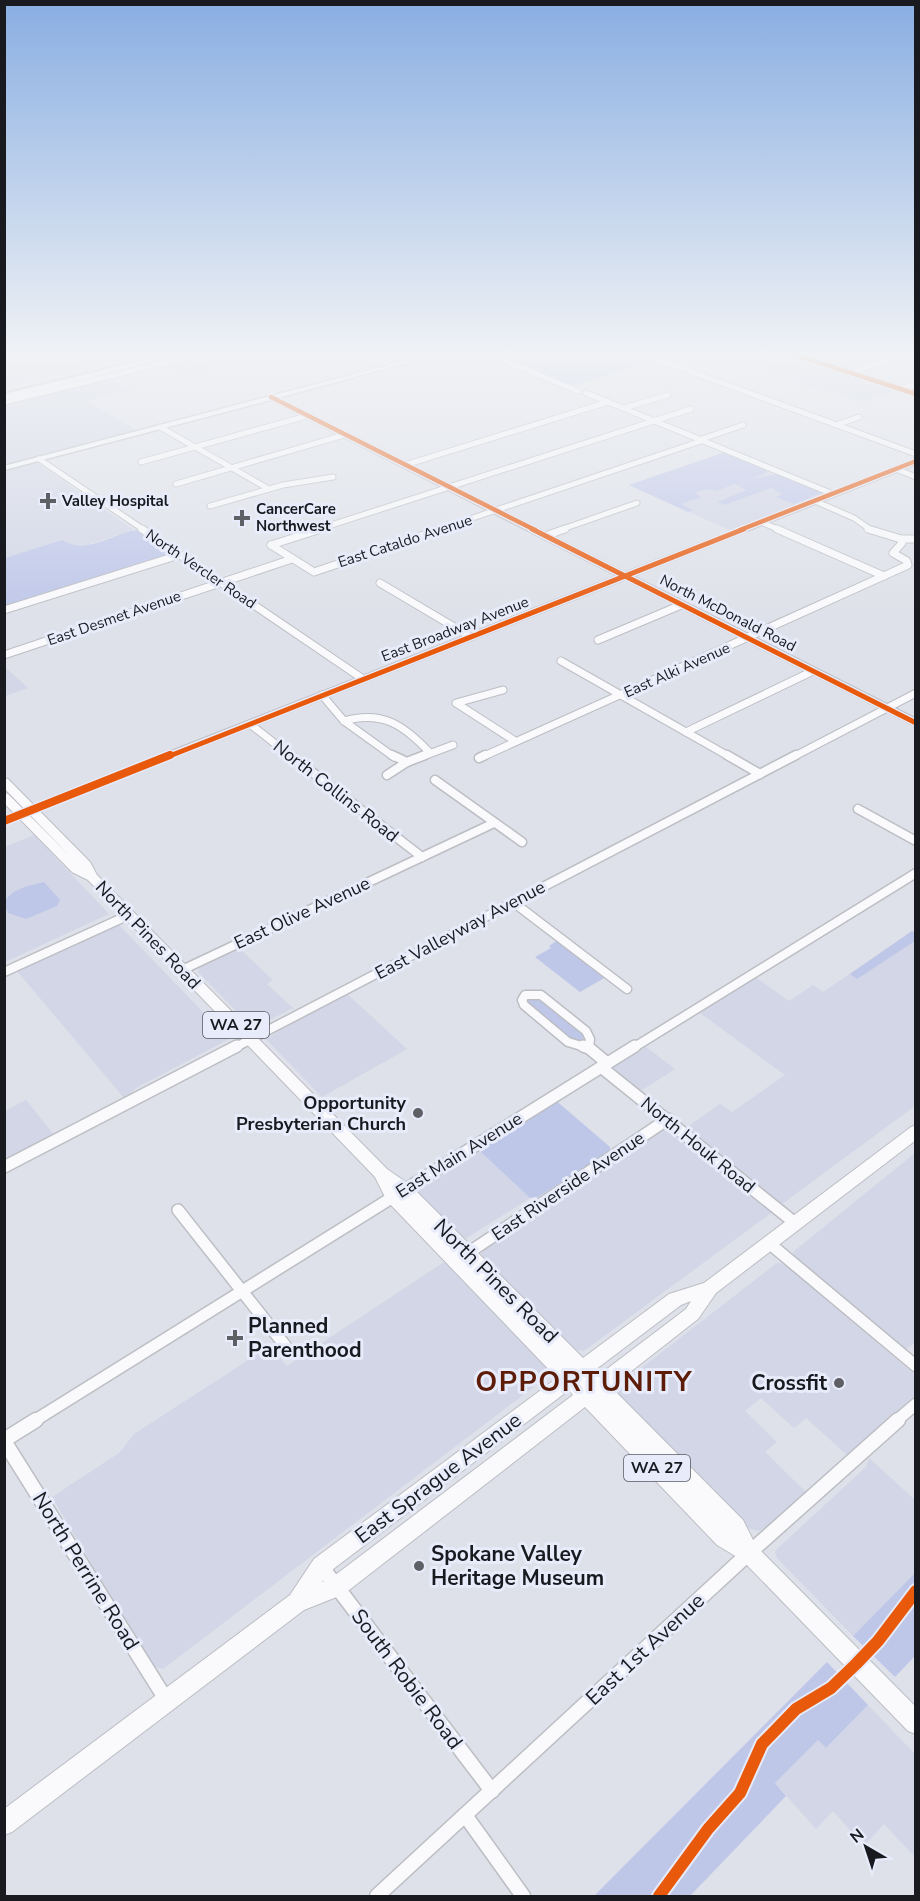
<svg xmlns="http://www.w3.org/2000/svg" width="920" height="1901" viewBox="0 0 920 1901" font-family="'Nunito Sans',sans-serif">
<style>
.built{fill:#d2d6e6}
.green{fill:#bfc7e9}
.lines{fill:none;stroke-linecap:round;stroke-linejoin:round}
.street-far4-casing{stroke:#bcbec4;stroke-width:7}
.street-far3-casing{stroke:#bcbec4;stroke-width:9}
.street-far2-casing{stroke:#bcbec4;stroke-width:11}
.street-far1-casing{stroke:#bcbec4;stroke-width:14}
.street-casing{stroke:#bcbec4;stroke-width:17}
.secondary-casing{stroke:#bcbec4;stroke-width:3}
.primary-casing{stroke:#bcbec4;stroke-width:2}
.highway-casing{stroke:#bcbec4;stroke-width:4}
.street-far4{stroke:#fafafc;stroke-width:5}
.street-far3{stroke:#fafafc;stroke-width:7}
.street-far2{stroke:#fafafc;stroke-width:8}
.street-far1{stroke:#fafafc;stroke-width:11}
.street{stroke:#fafafc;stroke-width:14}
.secondary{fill:#fafafc;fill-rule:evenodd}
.primary{fill:#fafafc;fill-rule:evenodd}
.highway{fill:#fafafc;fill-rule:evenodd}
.cycleway-far3-casing{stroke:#e7ebfa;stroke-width:7}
.cycleway-far2-casing{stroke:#e7ebfa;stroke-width:8}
.cycleway-far1-casing{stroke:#e7ebfa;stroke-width:11}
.cycleway-casing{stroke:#e7ebfa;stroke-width:16}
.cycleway-far3{stroke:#e8590c;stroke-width:4.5}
.cycleway-far2{stroke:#e8590c;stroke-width:5}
.cycleway-far1{stroke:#e8590c;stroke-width:8}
.cycleway{stroke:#e8590c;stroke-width:12}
.poi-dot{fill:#5e6066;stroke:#e7ebfa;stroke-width:2}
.labels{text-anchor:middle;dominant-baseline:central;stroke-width:6;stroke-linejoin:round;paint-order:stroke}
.far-poi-label{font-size:15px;font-weight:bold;fill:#191a20;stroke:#e7ebfa;text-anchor:start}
.far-street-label{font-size:15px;fill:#191a20;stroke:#e7ebfa}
.shield{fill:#e7ebfa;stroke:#575961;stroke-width:1.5}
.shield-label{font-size:16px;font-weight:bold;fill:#191a20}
.street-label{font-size:18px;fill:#191a20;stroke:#e7ebfa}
.poi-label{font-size:18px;font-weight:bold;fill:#191a20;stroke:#e7ebfa;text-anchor:end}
.near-street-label{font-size:21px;fill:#191a20;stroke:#e7ebfa}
.near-poi-label{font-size:21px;font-weight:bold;fill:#191a20;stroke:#e7ebfa;text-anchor:start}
.near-district-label{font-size:28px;font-weight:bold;letter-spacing:1.5px;fill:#5d1c07;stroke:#e7ebfa}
</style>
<rect width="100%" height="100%" fill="#dee1e9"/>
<g class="built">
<path d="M31,354H138L5,387V359Z"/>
<path d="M204,354H260L210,366L215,369L186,376L162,364Z"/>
<path d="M794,358L856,379L894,391L863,402L806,385L762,368Z"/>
<path d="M108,377L131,390L86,401L138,431L5,466V404Z"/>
<path d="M724,452L826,493L731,531L629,485Z"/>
<path d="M36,462L134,530L86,545H69L62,540L5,558V471Z"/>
<path d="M5,667L28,688L5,696Z"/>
<path d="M34,835L109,914L5,962V847Z"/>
<path d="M119,925L229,1039L136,1088L125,1099L17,971Z"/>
<path d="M912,931L915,933V1106L782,1204L769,1198L684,1129L720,1104L732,1112L785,1075L700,1013L754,976L789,1001L813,985L823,992Z"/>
<path d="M240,949L273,980L267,984L294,1009H291L258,1026H251L198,972L199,968Z"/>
<path d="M345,992L407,1049L322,1097L266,1039Z"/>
<path d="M646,1047L675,1069L639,1092L611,1069Z"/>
<path d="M26,1100L55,1136L7,1161L5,1158V1111Z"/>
<path d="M662,1127H668L771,1210V1213L584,1351L571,1349L481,1255L484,1249L510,1232L522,1219Z"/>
<path d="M481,1151L530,1198L465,1239L418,1195V1191Z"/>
<path d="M915,1153L916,1342L906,1349H901L795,1259L793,1252Z"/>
<path d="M444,1262L548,1369L544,1379L163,1669L151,1666L52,1497L119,1453L134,1434L270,1346L287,1366Z"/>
<path d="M777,1263L784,1264L915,1375V1395L848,1456L806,1418L794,1428L761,1398L745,1411L777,1442L765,1452L807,1493L780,1518L759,1531L747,1528L615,1392L618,1386Z"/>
<path d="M869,1458L915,1500V1573L853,1636L777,1558L775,1553L776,1550L866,1467Z"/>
<path d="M868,1705L915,1754V1857L884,1824L864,1846L833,1811L816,1829L775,1783L818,1740L826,1748Z"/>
</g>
<g class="green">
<path d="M493,354H585L602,360L614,356L632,363L650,358L657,360L572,386Z"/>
<path d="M726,452L767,469L766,473L751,479L780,474L824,492L794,504L776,497L783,494L771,488L725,505L717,502L747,490L735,484L716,491L706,489L694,493L702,497L681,504L693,510L688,512L629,485Z"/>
<path d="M137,530L172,554L5,608V558L62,540C84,556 114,533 137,530Z"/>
<path d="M44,882L60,900L57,906L26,919L8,913L4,903C12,888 29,886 44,882Z"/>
<path d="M912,931L915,933V941L857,979L850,974Z"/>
<path d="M558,940L606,977L580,992L535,957L551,948L549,946Z"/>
<path d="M535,997L583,1034L584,1038L577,1042L571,1040L528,1005L527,1001Z"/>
<path d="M553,1098L610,1147V1151L538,1197L530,1198L481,1152L484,1146Z"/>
<path d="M915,1573V1656L895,1677L853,1636Z"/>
<path d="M827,1662L868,1705L826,1748L818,1740L775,1783L786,1796L690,1896H594Z"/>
</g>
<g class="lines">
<g class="street-far4-casing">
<g id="street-far4">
<path d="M488,354L578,391"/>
<path d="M643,354L916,454"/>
<path d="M802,357L812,354"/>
<path d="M849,373L906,354"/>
<path d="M900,389L916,384"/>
<path d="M586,393L833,494"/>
<path d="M4,402L200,354"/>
<path d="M624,408L668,395"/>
<path d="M836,425L859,417"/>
<path d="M160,427L267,488"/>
<path d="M699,440L743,425"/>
<path d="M39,459L144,530"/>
<path d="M141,462L307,416"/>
<path d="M405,465L608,402"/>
<path d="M896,469L916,477"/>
<path d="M176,484L344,435"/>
<path d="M815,501L854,518L871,530"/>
<path d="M210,506L283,485L333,477"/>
<path d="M761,522L780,530"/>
<path d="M316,530L691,409"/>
<path d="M437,530L701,441"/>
<path d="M560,530L637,503"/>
</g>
</g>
<g class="street-far3-casing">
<g id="street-far3">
<path d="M142,529L363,679"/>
<path d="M777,529L884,576"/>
<path d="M868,529L901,539H916"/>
<path d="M545,536L565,529"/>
<path d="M271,545L314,572L441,529"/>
<path d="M271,545L321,529"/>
<path d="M380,583L471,637"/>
<path d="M4,610L179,555"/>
<path d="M598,640L681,605"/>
<path d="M4,655L292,559"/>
<path d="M561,661L730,757"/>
<path d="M503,690L456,703L515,741"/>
<path d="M322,695L344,721L394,757"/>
<path d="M344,721C382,710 404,725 430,753"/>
<path d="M250,724L292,757"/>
<path d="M686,732L813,671"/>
<path d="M421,757L453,745"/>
<path d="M482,757L908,565L907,561L893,553L902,543L901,539"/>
<path d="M793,757L916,693"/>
</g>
</g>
<g class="street-far2-casing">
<g id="street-far2">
<path d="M290,755L422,857"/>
<path d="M392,755L407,762"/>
<path d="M727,755L760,774"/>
<path d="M479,758L485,755"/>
<path d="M387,775L407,762L425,755"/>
<path d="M435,780L522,842"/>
<path d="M858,809L916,841"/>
<path d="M513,902L627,989"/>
<path d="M182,970L494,823"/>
<path d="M4,972L129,915"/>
<path d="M234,1048L796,755"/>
<path d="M588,1048L568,1042L524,1005L522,1000L525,995H541L586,1031L590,1039L589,1048"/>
<path d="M633,1048L916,873"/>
</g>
</g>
<g class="street-far1-casing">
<g id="street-far1">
<path d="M583,1046L589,1048"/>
<path d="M589,1048L607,1063"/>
<path d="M601,1067L795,1223"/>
<path d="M4,1167L237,1046"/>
<path d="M178,1210L287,1348"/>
<path d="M769,1243L916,1366"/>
<path d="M468,1253L668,1119"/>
<path d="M34,1421L635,1046"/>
<path d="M896,1421L916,1404"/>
</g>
</g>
<g class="street-casing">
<g id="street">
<path d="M4,1440L36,1420"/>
<path d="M4,1441L167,1701"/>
<path d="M321,1566L492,1791"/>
<path d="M465,1815L523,1896"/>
<path d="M377,1896L749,1553L898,1420"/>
</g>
</g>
<g class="secondary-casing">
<g id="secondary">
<path d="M13,354H24L4,359V355Z"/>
<path d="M430,354H439L278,398L625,573L916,459V464L632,576L916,719V726L625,579L4,824V817L618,576L271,400L4,470V466Z"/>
</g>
</g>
<g class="primary-casing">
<g id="primary">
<path d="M789,354H798L916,391V396Z"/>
<path d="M4,778L8,779L90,862L97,875L387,1169L410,1185L583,1358L669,1294L704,1283L911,1127L916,1125V1140L716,1293L698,1319L611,1387L743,1520L756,1546L916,1707V1734L908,1731L742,1560L717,1545L585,1407L344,1594L304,1610L12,1832L4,1835V1809L290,1595L314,1559L557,1378L387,1201L375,1177L88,880L72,872L4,803V793L8,794L69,855L4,788ZM691,1301L686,1309L599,1375L595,1370L681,1305ZM569,1390L573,1395L330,1579L322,1582L328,1573Z"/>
</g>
</g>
<g class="highway-casing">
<path id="highway" d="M169,354H182L4,400V394Z"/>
</g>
<use href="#street-far4" class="street-far4"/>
<use href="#street-far3" class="street-far3"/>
<use href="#street-far2" class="street-far2"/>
<use href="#street-far1" class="street-far1"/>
<use href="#street" class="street"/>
<use href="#secondary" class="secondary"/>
<use href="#primary" class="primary"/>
<use href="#highway" class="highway"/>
<g class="cycleway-far3-casing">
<g id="cycleway-far3">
<path d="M792,354L916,394"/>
<path d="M271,397L535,530"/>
<path d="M740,530L916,461"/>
</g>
</g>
<g class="cycleway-far2-casing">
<g id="cycleway-far2">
<path d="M532,529L916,723"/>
<path d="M167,757L744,529"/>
</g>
</g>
<g class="cycleway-far1-casing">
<path id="cycleway-far1" d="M4,821L170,755"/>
</g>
<g class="cycleway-casing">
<path id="cycleway" d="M659,1896L708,1829L740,1793L762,1744L796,1709L831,1688L856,1664L878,1641L916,1591"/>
</g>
<use href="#cycleway-far3" class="cycleway-far3"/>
<use href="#cycleway-far2" class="cycleway-far2"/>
<use href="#cycleway-far1" class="cycleway-far1"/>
<use href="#cycleway" class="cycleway"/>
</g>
<linearGradient id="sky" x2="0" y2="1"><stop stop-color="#89aee2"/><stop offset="0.57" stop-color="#f0f2f5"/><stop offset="1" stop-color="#f0f2f5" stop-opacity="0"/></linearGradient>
<rect width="920" height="620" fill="url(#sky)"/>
<g class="poi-dot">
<path d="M45 492h6v6h6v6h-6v6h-6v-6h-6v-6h6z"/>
<path d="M239 509h6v6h6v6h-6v6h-6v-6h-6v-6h6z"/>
<circle cx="418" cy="1113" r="6"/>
<path d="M232 1329h6v6h6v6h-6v6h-6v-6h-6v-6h6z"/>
<circle cx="839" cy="1383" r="6"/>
<circle cx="419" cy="1566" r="6"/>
</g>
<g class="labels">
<g class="far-poi-label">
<text x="62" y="501">Valley Hospital</text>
<text x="256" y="509">CancerCare<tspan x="256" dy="17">Northwest</tspan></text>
</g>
<g class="far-street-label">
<text transform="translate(405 541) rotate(-18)">East Cataldo Avenue</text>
<text transform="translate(201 569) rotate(34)">North Vercler Road</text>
<text transform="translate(728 613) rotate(27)">North McDonald Road</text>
<text transform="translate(114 618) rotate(-19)">East Desmet Avenue</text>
<text transform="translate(455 629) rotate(-21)">East Broadway Avenue</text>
<text transform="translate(677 670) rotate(-24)">East Alki Avenue</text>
</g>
<g class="shield">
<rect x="203" y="1012" width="66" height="26" rx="4.5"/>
<rect x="624" y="1455" width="66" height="26" rx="4.5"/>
</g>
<g class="shield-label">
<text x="236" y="1025">WA 27</text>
<text x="657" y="1468">WA 27</text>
</g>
<g class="street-label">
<text transform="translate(336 791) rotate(38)">North Collins Road</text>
<text transform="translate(302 913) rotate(-25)">East Olive Avenue</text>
<text transform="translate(460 930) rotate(-28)">East Valleyway Avenue</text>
<text transform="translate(148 935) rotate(46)">North Pines Road</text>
<text transform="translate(698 1145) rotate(39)">North Houk Road</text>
<text transform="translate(459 1155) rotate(-32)">East Main Avenue</text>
<text transform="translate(568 1186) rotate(-34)">East Riverside Avenue</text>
</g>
<g class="poi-label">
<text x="406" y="1103">Opportunity<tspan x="406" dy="21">Presbyterian Church</tspan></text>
</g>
<g class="near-street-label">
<text transform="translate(496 1281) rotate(45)">North Pines Road</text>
<text transform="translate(438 1478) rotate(-37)">East Sprague Avenue</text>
<text transform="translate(86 1571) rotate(58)">North Perrine Road</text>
<text transform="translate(645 1649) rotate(-43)">East 1st Avenue</text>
<text transform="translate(407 1679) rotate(53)">South Robie Road</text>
</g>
<g class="near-poi-label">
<text x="248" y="1326">Planned<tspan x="248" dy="24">Parenthood</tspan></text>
<text x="827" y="1383" text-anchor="end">Crossfit</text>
<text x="431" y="1554">Spokane Valley<tspan x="431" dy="24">Heritage Museum</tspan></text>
</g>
<g class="near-district-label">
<text x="584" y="1382">OPPORTUNITY</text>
</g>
</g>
<rect width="920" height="1901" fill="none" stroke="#191a20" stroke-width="12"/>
<g transform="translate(866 1847) rotate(321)" stroke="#e7ebfa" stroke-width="4.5" paint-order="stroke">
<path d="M0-4.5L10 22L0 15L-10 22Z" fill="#191a20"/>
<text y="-9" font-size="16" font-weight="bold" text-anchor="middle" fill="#191a20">N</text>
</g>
</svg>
